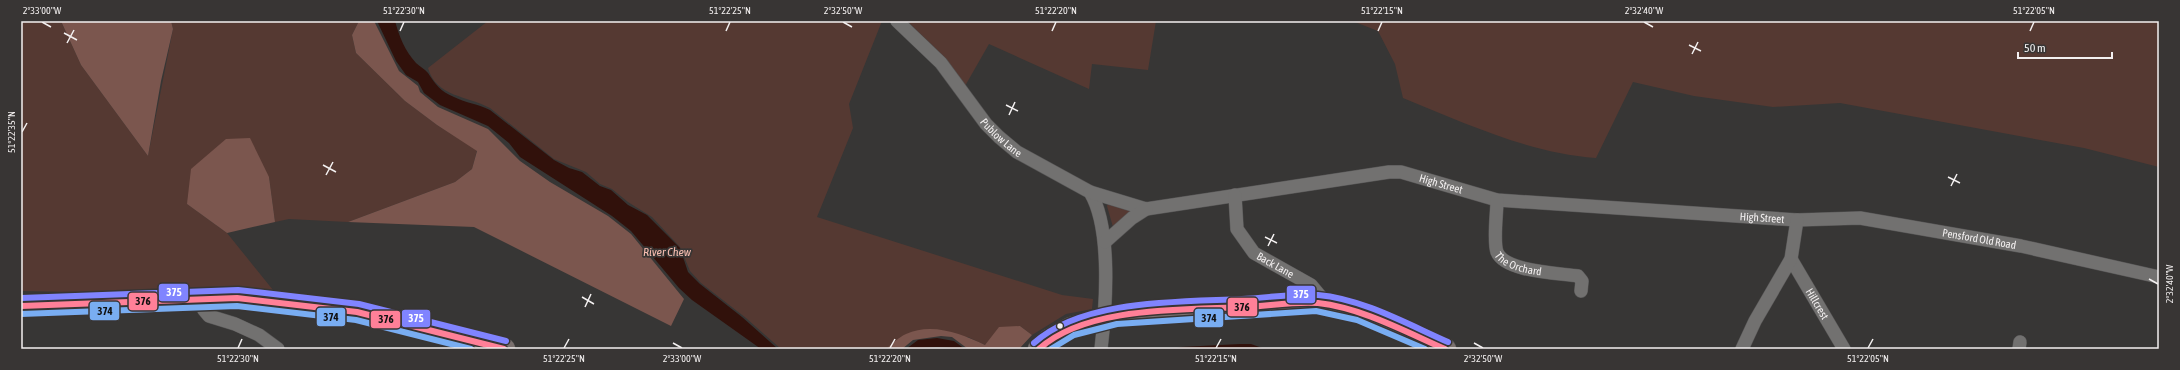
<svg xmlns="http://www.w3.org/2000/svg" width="2180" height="370" viewBox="0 0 2180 370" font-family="'Asap Condensed',sans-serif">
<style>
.green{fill:#553932}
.forest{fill:#7b564e}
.water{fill:#31110b}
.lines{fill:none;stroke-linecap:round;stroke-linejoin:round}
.minor-casing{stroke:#555454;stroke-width:14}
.trunk-casing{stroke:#555454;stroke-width:23}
.minor{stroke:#727170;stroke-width:13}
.trunk{stroke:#7a706e;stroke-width:22}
.bus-1-casing{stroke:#383534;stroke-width:9}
.bus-2-casing{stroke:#383534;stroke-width:9}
.bus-3-casing{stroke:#383534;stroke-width:9}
.bus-1{stroke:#ff8098;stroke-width:6}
.bus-2{stroke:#79adf2;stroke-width:6}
.bus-3{stroke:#8084ff;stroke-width:6}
.ticks{fill:none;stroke:#f3f0f0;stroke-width:1.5}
.bus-dot{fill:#f3f0f0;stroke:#383534;stroke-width:1.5}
.labels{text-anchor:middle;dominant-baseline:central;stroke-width:3.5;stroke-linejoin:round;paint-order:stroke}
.street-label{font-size:11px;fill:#f3f0f0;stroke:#383534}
.water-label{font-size:12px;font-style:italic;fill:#f9beb1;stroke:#383534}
.line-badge{stroke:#383534;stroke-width:1.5}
.badge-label{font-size:11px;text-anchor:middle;font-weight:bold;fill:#fff}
.pale-badge-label{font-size:11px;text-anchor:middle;font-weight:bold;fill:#111}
.neatline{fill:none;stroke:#f3f0f0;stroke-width:1.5}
.ticks-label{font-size:10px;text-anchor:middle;fill:#f3f0f0}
</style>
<rect width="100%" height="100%" fill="#373635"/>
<g class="green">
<path d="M21,21H61L81,65L148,156L173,29L171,21H359L352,35L356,53L405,101L437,125L477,150L472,169L455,182L348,222L289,219L275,222L269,177L187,204L227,233L273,290L207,288L125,293L21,291Z"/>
<path d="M488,21H882L849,104L853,128L817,217L1062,295L1093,299L1092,309L1066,314L1032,335L1020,326L985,345L968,337L907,334L886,349H781L746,318L701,283L690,271L680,247L652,217L628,202L612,189L600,184L586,172L554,159L490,108C468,96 436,97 428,68Z"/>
<path d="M907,21H1156L1148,70L1092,64L1089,89L989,44L965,86L941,54Z"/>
<path d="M1324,21H2159V167L2084,148L1840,103L1773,107L1694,96L1633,82L1596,158C1528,153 1465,123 1403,98L1395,64L1378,31L1355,22Z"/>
<path d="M1108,204L1131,210V213L1113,227L1107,206Z"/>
</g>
<g class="forest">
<path d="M61,21H171L173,29L161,81L148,156L81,65Z"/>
<path d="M359,21H374L399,71L418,86L420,92L438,107L488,129L520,161L550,182L608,216L631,234L684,299L671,326L474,227L348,222L455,182L472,169L477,151L437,125L405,101L356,53L352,35Z"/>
<path d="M250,138L269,177L275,222L227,233L187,204L191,169L226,139Z"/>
<path d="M1020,326L1032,335L1019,349H968L952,337L941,336L913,340L902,349H886C892,344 899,337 906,334C932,322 962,334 985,345L999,327Z"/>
</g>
<g class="water">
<path d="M377,21H395C399,36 405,51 416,63C419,66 425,69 428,73C436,85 440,91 454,97C466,103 478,104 490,110L554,160L569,168L582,172L600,186L611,190L628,205L647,215L680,248L688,272L700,284L742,317L778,349H761L692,300L679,288L631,231L612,216L520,157L509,143L488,126L440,105L424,93L418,82L406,75L396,61Z"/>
<path d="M937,338L954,341L965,349L937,347L906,349L918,340Z"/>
<path d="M1240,344H1251L1265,349H1172L1181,347Z"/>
</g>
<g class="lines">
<g class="minor-casing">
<g id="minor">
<path id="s1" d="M897,21L941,63L986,124L999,137L1017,152L1090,192C1112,228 1106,307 1101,349"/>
<path id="s2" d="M1090,192L1146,209L1389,172H1401L1497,200L1797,220L1860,218L2021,246L2159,277"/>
<path id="s3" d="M1235,195L1237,229L1254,253L1311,285L1326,303"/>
<path id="s4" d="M1497,200C1497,213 1493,241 1497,252C1505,272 1559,273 1578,276L1582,281L1581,291"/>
<path d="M1105,242L1132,218L1146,209"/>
<path id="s5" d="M1791,259L1844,349"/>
<path d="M199,300L204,310L209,316L235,324L259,335L278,349"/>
<path d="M1742,349L1755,321L1791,259L1797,220"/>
<path d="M2019,349L2020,342"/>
</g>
</g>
<g class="trunk-casing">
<g id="trunk">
<path d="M21,306L237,298L357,312L504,349"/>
<path d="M1039,349L1049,340L1071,328L1116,316L1186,310L1317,303L1359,312L1445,349"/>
</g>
</g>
<use href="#minor" class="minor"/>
<use href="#trunk" class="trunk"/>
<g class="bus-1-casing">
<g id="bus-1">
<path d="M21,306L237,298L357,312L504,349"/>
<path d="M1039,349C1086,306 1184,310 1245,307C1268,306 1296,301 1318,303C1362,308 1404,331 1445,349"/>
</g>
</g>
<g class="bus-2-casing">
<g id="bus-2">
<path d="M21,314L237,306L356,320L471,349"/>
<path d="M1051,349L1074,335L1117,324L1316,311L1357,320L1425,349"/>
</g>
</g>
<g class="bus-3-casing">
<g id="bus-3">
<path d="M21,298L238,290L359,304L506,341"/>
<path d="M1034,343C1083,299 1179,302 1242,299C1267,298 1293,293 1318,295C1363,299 1407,324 1448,342"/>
</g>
</g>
<use href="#bus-1" class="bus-1"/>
<use href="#bus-2" class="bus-2"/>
<use href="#bus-3" class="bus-3"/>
</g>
<path class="ticks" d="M42,22L51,27M843,22L852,27M1644,22L1653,27M400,31L404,22M726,31L730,22M1052,31L1056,22M1378,31L1382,22M2030,31L2034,22M64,33L77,40M67,43L74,30M1689,45L1701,51M1692,54L1698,42M1006,105L1018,111M1009,115L1015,102M22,132L27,123M323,165L336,172M326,175L333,162M1948,177L1960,183M1951,186L1957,174M1265,237L1277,243M1268,246L1274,234M2149,279L2158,284M582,297L594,304M585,307L591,294M673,343L682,348M1474,343L1483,348M238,348L242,339M564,348L569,339M890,348L895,339M1216,348L1221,339M1868,348L1873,339"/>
<circle class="bus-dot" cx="1060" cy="326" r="3.5"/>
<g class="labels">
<g class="street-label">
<text stroke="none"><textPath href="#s1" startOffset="157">Publow Lane</textPath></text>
<text stroke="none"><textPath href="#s2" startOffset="358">High Street</textPath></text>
<text stroke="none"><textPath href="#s2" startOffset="682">High Street</textPath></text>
<text stroke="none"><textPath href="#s2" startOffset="901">Pensford Old Road</textPath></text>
<text stroke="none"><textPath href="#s4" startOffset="78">The Orchard</textPath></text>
<text stroke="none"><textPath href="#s3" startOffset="88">Back Lane</textPath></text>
<text stroke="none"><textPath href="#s5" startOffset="52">Hillcrest</textPath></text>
</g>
<g class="water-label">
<text x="667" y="252">River Chew</text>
</g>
</g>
<g class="line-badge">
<rect x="158" y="283" width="31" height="19" rx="4" fill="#8084ff"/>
<rect x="1286" y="285" width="30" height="19" rx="4" fill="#8084ff"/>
<rect x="128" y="292" width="30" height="19" rx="4" fill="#ff8098"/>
<rect x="1227" y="297" width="31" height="20" rx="4" fill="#ff8098"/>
<rect x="89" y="301" width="31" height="20" rx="4" fill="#79adf2"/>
<rect x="316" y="307" width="30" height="20" rx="4" fill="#79adf2"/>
<rect x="1194" y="308" width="30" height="20" rx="4" fill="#79adf2"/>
<rect x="401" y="309" width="30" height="19" rx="4" fill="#8084ff"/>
<rect x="370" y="310" width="31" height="19" rx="4" fill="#ff8098"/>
</g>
<g class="badge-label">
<text x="174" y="296">375</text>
<text x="1301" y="298">375</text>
<text x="416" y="322">375</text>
</g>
<g class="pale-badge-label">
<text x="143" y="305">376</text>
<text x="1242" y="311">376</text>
<text x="105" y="315">374</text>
<text x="331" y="321">374</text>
<text x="1209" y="322">374</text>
<text x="386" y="323">376</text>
</g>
<rect width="2180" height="370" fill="none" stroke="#383534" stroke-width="44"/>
<path d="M2018 52v6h94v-6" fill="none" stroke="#f3f0f0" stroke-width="2"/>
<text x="2024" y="52" font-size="12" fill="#f3f0f0" stroke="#383534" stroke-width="3" paint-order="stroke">50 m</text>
<rect x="22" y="22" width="2136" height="326" class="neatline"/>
<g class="ticks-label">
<text x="42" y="14">2°33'00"W</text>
<text x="404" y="14">51°22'30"N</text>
<text x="730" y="14">51°22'25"N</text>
<text x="843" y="14">2°32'50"W</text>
<text x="1056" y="14">51°22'20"N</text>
<text x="1382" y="14">51°22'15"N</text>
<text x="1644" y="14">2°32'40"W</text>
<text x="2034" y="14">51°22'05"N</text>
<text transform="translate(11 132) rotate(-90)" y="4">51°22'35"N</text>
<text transform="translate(2169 284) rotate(-90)" y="4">2°32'40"W</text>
<text x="238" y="362">51°22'30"N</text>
<text x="564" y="362">51°22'25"N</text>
<text x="682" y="362">2°33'00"W</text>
<text x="890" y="362">51°22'20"N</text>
<text x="1216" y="362">51°22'15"N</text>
<text x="1483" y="362">2°32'50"W</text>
<text x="1868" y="362">51°22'05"N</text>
</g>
</svg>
